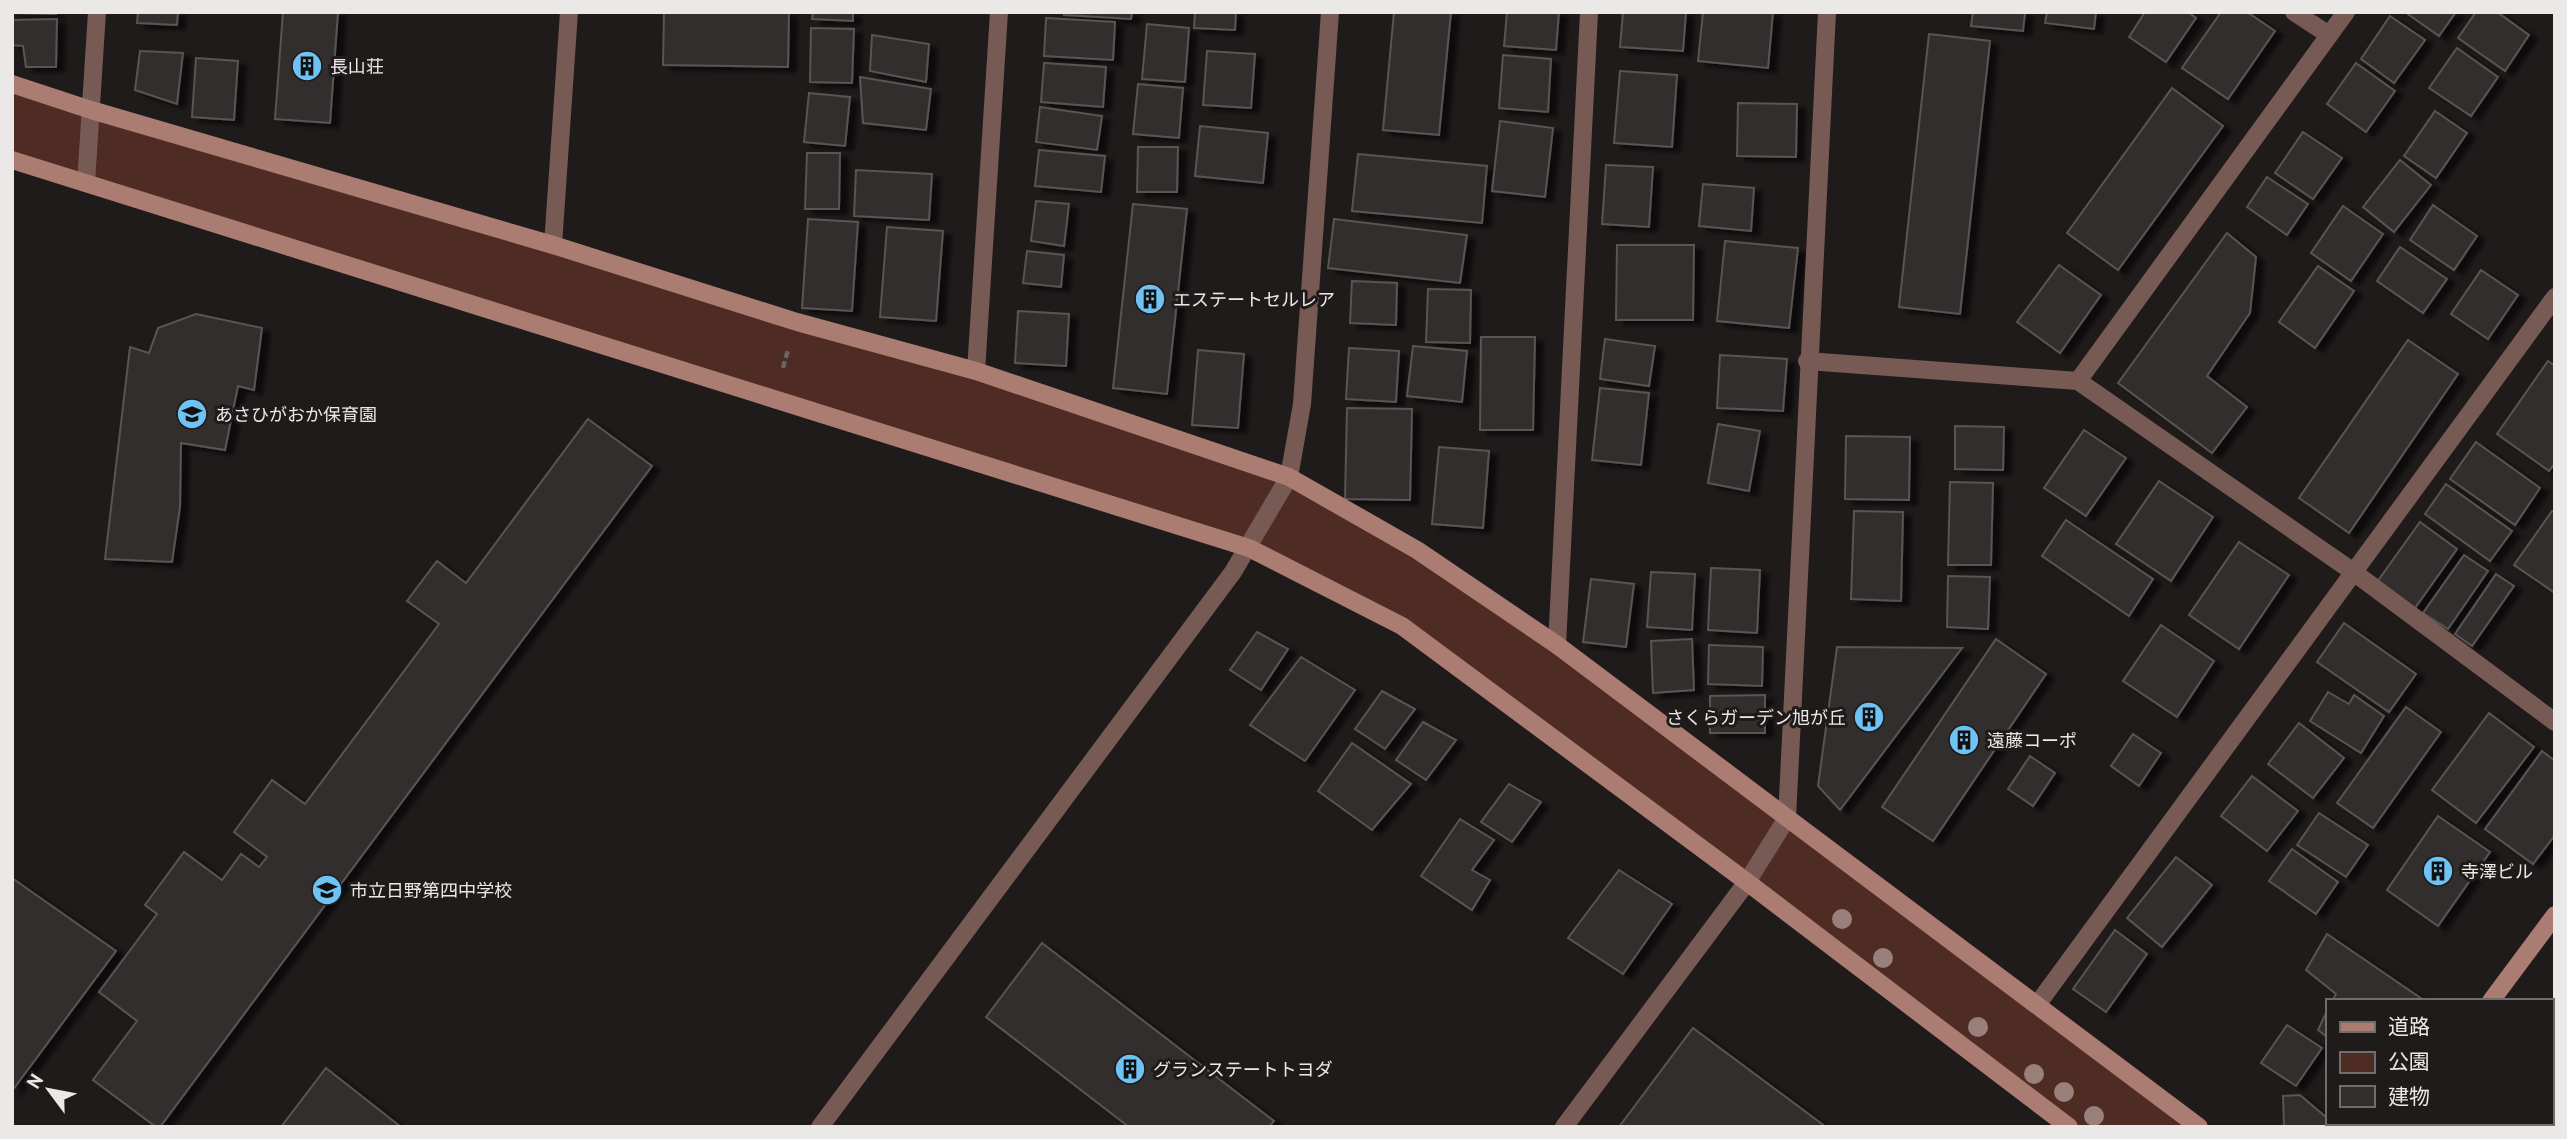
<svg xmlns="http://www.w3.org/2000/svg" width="2567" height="1139" viewBox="0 0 2567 1139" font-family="'PT Sans','Noto Sans JP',sans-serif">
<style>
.green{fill:#4e2b23}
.building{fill:#322e2e;stroke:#585453;stroke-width:2;filter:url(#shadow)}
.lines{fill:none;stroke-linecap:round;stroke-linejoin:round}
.path{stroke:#686564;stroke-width:4.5;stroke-dasharray:7 3.5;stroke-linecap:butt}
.street{stroke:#775a53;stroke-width:18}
.secondary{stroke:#ab7c72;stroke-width:18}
.tree{fill:#99807b}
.labels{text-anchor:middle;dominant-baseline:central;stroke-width:6;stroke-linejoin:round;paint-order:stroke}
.poi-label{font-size:18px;fill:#ebe9e8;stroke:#1f1b1b;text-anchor:start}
</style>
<defs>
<filter id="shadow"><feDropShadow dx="8" dy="4.5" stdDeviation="2" flood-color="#0009"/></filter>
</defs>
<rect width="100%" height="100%" fill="#1f1b1b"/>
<path class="green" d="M12,84L797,322L1289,477L1417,550L2199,1127H2069L1402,626L1249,548L12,160Z"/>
<g class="building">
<path d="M12,12H56V14L12,13Z"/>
<path d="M138,12H178L177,25L137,23Z"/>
<path d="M283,12H338L330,123L275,119Z"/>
<path d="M664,12H789L788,67L663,65Z"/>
<path d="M813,12H853V21L812,19Z"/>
<path d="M1064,12H1132L1131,19L1064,15Z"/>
<path d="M1195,12H1236L1235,30L1194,28Z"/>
<path d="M1394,12H1451L1439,135L1383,130Z"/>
<path d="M1507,12H1559L1556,50L1504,46Z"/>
<path d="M1623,12H1686L1683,51L1620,47Z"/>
<path d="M1703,12H1773L1768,68L1698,61Z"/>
<path d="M1973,12H2025L2023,31L1971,26Z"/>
<path d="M2047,12H2096L2094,29L2045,23Z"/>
<path d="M2145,12H2188L2196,18L2166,62L2129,37Z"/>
<path d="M2221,12H2247L2275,31L2228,99L2182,68Z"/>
<path d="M2405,12H2456L2439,36Z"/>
<path d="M2476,12H2497L2529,35L2505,71L2458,38Z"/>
<path d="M2390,16L2425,40L2394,83L2361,59Z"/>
<path d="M1046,18L1115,22L1113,60L1044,56Z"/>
<path d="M57,19L56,67H26L23,46L12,45V20Z"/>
<path d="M1147,24L1189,28L1185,82L1142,79Z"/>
<path d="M811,28L854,29L852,83L810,82Z"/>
<path d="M1929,34L1990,41L1960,314L1899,307Z"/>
<path d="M872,35L929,44L926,82L870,71Z"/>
<path d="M2457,48L2498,77L2471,116L2429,88Z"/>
<path d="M140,51L183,53L177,104L135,90Z"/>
<path d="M1207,51L1255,54L1251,108L1203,105Z"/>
<path d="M1503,55L1551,59L1548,112L1499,108Z"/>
<path d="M196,58L238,61L234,120L192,117Z"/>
<path d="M1044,63L1106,67L1103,107L1041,102Z"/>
<path d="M2356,63L2395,91L2366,132L2327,104Z"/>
<path d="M1620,71L1677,75L1672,147L1614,143Z"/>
<path d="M860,77L931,89L926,130L863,123Z"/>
<path d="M1138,84L1183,88L1179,138L1133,134Z"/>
<path d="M2172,88L2223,126L2118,270L2067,233Z"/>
<path d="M809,93L850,97L845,146L804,142Z"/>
<path d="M1738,103L1797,104L1796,157L1737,156Z"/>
<path d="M1040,107L1102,116L1097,150L1036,142Z"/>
<path d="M2435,111L2467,133L2436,178L2404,156Z"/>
<path d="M1500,121L1553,128L1545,197L1492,191Z"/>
<path d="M1200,126L1268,133L1263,183L1195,176Z"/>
<path d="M2303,132L2342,158L2313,199L2275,173Z"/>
<path d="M1138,147H1178L1177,192H1137Z"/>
<path d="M1039,150L1105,156L1101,192L1035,186Z"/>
<path d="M807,153H840L839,209H805Z"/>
<path d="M1358,154L1487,166L1482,223L1352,211Z"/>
<path d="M2400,160L2431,185L2394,232L2363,207Z"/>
<path d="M1606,165L1653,167L1649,227L1602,224Z"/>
<path d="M856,170L932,174L929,220L854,216Z"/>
<path d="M2267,177L2308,204L2287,235L2247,207Z"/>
<path d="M1703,184L1754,188L1751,231L1699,226Z"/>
<path d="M1036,201L1069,204L1064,246L1031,241Z"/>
<path d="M1133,204L1187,209L1167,394L1113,388Z"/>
<path d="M2433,205L2477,236L2454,270L2410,240Z"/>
<path d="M2343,206L2383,234L2351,281L2311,253Z"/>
<path d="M808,219L858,222L852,311L802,308Z"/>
<path d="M1334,219L1467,235L1460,283L1328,268Z"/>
<path d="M887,227L943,231L936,321L880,317Z"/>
<path d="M2227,233L2256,257L2250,313L2207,376L2247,407L2212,453L2118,383Z"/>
<path d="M1725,241L1798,248L1789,328L1717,321Z"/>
<path d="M1617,245H1694L1693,320H1616Z"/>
<path d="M2400,247L2447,279L2423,313L2377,281Z"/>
<path d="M1027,251L1064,255L1061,287L1023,283Z"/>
<path d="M2059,265L2101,295L2060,353L2017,322Z"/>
<path d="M2318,266L2354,291L2315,348L2279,322Z"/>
<path d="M2481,270L2518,295L2488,339L2451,314Z"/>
<path d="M1352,281L1397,283L1396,325L1350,323Z"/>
<path d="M1428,289L1471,290L1470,343L1426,342Z"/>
<path d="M1018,311L1069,314L1066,366L1015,363Z"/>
<path d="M196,314L262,328L254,390L238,386L225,450L181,443L180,507L172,562L105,559L130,347L149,353L158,328Z"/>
<path d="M1481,337H1535L1533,430H1480Z"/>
<path d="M1605,339L1655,346L1649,386L1600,379Z"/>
<path d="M2408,340L2458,374L2349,533L2299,498Z"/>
<path d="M1413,346L1467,351L1462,402L1407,396Z"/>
<path d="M1349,348L1399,351L1396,402L1346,399Z"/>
<path d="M1198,350L1244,354L1238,428L1192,425Z"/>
<path d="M1720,355L1787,359L1783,411L1717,408Z"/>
<path d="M2548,361L2555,366V463L2549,471L2497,434Z"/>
<path d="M1600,388L1649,393L1641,465L1592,460Z"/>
<path d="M1347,408L1412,409L1410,500L1345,499Z"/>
<path d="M588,419L652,466L160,1127H156L93,1080L137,1021L99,992L157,914L145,905L184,852L222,880L241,854L259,867L267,857L234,832L272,780L305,804L439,624L407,601L437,561L466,583Z"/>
<path d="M1718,424L1760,431L1749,491L1708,483Z"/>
<path d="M1955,426L2004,427L2003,470L1955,469Z"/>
<path d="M2084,430L2126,458L2086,516L2044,488Z"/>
<path d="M1846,436L1910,437L1909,500L1845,499Z"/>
<path d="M2476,442L2540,488L2515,525L2450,479Z"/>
<path d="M1439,447L1489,451L1483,528L1432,524Z"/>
<path d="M2159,481L2213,517L2171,581L2116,544Z"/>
<path d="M1950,482L1993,483L1991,565H1948Z"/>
<path d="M2446,484L2512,531L2490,561L2425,514Z"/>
<path d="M1854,511L1903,512L1901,601L1851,599Z"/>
<path d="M2552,511L2555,512V593L2514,565Z"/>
<path d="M2066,520L2153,579L2129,616L2042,556Z"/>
<path d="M2420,522L2457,549L2415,608L2377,582Z"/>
<path d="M2239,542L2289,575L2239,649L2189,615Z"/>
<path d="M2464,555L2488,571L2448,629L2423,613Z"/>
<path d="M1711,568L1760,570L1757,633L1708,630Z"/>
<path d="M1651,572L1695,574L1692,630L1647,627Z"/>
<path d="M2496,574L2514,586L2472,646L2455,634Z"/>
<path d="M1948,576L1990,577L1988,629L1947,627Z"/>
<path d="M1591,579L1634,584L1626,647L1583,642Z"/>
<path d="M2344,623L2416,674L2389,712L2317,662Z"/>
<path d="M2161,625L2214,661L2177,717L2123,681Z"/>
<path d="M1257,632L1288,649L1261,690L1230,670Z"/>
<path d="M1692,639L1694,690L1653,693L1651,641Z"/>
<path d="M1996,639L2046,674L1933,841L1882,807Z"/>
<path d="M1709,645L1763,647L1762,686L1708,684Z"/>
<path d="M1837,647L1962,648L1840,810L1818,786Z"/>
<path d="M1301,657L1355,690L1305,761L1250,725Z"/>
<path d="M1382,691L1415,709L1385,749L1355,729Z"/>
<path d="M2328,692L2349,704L2354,695L2384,716L2361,753L2310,721Z"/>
<path d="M1765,695V733H1710V696Z"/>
<path d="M2406,707L2441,732L2373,828L2337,803Z"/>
<path d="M2489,713L2534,747L2476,823L2432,790Z"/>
<path d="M1423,722L1456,740L1426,780L1396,760Z"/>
<path d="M2299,723L2344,758L2313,798L2268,764Z"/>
<path d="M2133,734L2161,753L2139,786L2111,766Z"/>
<path d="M1352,743L1411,784L1372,830L1318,791Z"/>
<path d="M2542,751L2555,761V835L2533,864L2485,829Z"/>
<path d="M2030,756L2055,773L2033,806L2008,789Z"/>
<path d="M2252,776L2298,811L2267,851L2221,816Z"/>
<path d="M1509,784L1541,802L1512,842L1481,822Z"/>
<path d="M2319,813L2368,845L2346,877L2297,845Z"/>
<path d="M2438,816L2490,852L2438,926L2387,890Z"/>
<path d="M1460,819L1494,840L1472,870L1490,880L1472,910L1421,876Z"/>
<path d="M2292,849L2338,882L2316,914L2269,881Z"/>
<path d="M2176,857L2212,885L2162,947L2127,918Z"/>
<path d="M1619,870L1672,904L1623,974L1568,938Z"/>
<path d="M12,878L116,951L12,1091Z"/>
<path d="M2115,930L2147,954L2106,1012L2073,989Z"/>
<path d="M2327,934L2422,999L2420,1001H2332L2336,994L2306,970Z"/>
<path d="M1042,943L1274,1121L1269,1127H1129L986,1017Z"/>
<path d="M2327,1011V1037L2318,1030Z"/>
<path d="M2287,1025L2322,1048L2296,1086L2261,1063Z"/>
<path d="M1693,1028L1826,1127H1619Z"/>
<path d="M326,1068L401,1127H281Z"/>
<path d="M2300,1095L2327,1118L2330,1123L2327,1127H2284L2283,1096Z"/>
</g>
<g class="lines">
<path class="path" d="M783,368L788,350"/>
<g class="street">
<path d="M2294,12L2329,35"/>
<path d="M86,183L97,12"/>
<path d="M553,245L569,12"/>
<path d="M1807,361L2078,381L2352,571L2555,722"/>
<path d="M976,371L999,12"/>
<path d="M2078,381L2346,12"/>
<path d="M1557,645L1589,12"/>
<path d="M2037,1005L2555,297"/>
<path d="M820,1127L1233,572L1289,477L1302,404L1330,12"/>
<path d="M1564,1127L1747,882L1787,818L1827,12"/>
</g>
<g class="secondary">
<path d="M12,84L91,110L553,245L797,322L976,371L1289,477L1417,550L1557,645L2199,1127"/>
<path d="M12,160L1249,548L1402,626L1747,882L2069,1127"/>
<path d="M2491,1001L2555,915"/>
<path d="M2396,1127L2399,1123"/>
</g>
</g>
<g class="tree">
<circle cx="1842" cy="919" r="10"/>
<circle cx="1883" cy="958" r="10"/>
<circle cx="1978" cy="1027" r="10"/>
<circle cx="2034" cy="1074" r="10"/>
<circle cx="2064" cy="1092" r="10"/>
<circle cx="2094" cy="1116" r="10"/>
</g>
<defs>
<g id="building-disc" transform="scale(1.575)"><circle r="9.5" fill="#6fc2f4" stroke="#1f1b1b"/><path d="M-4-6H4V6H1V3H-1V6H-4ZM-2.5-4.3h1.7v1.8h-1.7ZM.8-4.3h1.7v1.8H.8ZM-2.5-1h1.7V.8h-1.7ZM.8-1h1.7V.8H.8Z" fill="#111"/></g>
<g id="school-disc" transform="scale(1.575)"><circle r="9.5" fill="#6fc2f4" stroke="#1f1b1b"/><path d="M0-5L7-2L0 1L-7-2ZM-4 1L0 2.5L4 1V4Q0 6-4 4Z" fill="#111"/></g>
</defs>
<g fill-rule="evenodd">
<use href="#building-disc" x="307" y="66"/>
<use href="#building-disc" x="1150" y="299"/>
<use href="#school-disc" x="192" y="414"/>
<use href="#building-disc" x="1869" y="717"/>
<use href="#building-disc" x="1964" y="740"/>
<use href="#building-disc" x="2438" y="871"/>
<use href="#school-disc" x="327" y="890"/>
<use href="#building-disc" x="1130" y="1069"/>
</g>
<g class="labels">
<g class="poi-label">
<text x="330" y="66">長山荘</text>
<text x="1173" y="299">エステートセルレア</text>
<text x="215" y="414">あさひがおか保育園</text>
<text x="1846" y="717" text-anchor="end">さくらガーデン旭が丘</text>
<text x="1987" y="740">遠藤コーポ</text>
<text x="2461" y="871">寺澤ビル</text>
<text x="350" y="890">市立日野第四中学校</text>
<text x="1153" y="1069">グランステートトヨダ</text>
</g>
</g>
<rect width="2567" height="1139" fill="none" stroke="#ebe9e8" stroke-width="28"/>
<rect x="2326" y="999" width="228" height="126" fill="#1f1b1b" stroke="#716d6d" stroke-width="2"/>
<rect x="2340" y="1022" width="35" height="10" fill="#ab7c72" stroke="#716d6d" stroke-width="2"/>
<text x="2388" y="1034" font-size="21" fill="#ebe9e8">道路</text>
<rect x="2340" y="1052" width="35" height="21" fill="#4e2b23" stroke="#716d6d" stroke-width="2"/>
<text x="2388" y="1069" font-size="21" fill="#ebe9e8">公園</text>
<rect x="2340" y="1086" width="35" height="21" fill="#322e2e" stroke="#716d6d" stroke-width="2"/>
<text x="2388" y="1104" font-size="21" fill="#ebe9e8">建物</text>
<g transform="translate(49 1090) rotate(302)" stroke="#1f1b1b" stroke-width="5" paint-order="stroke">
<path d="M0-5L12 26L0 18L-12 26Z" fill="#ebe9e8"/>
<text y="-10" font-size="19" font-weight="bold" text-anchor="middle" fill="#ebe9e8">N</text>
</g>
</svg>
